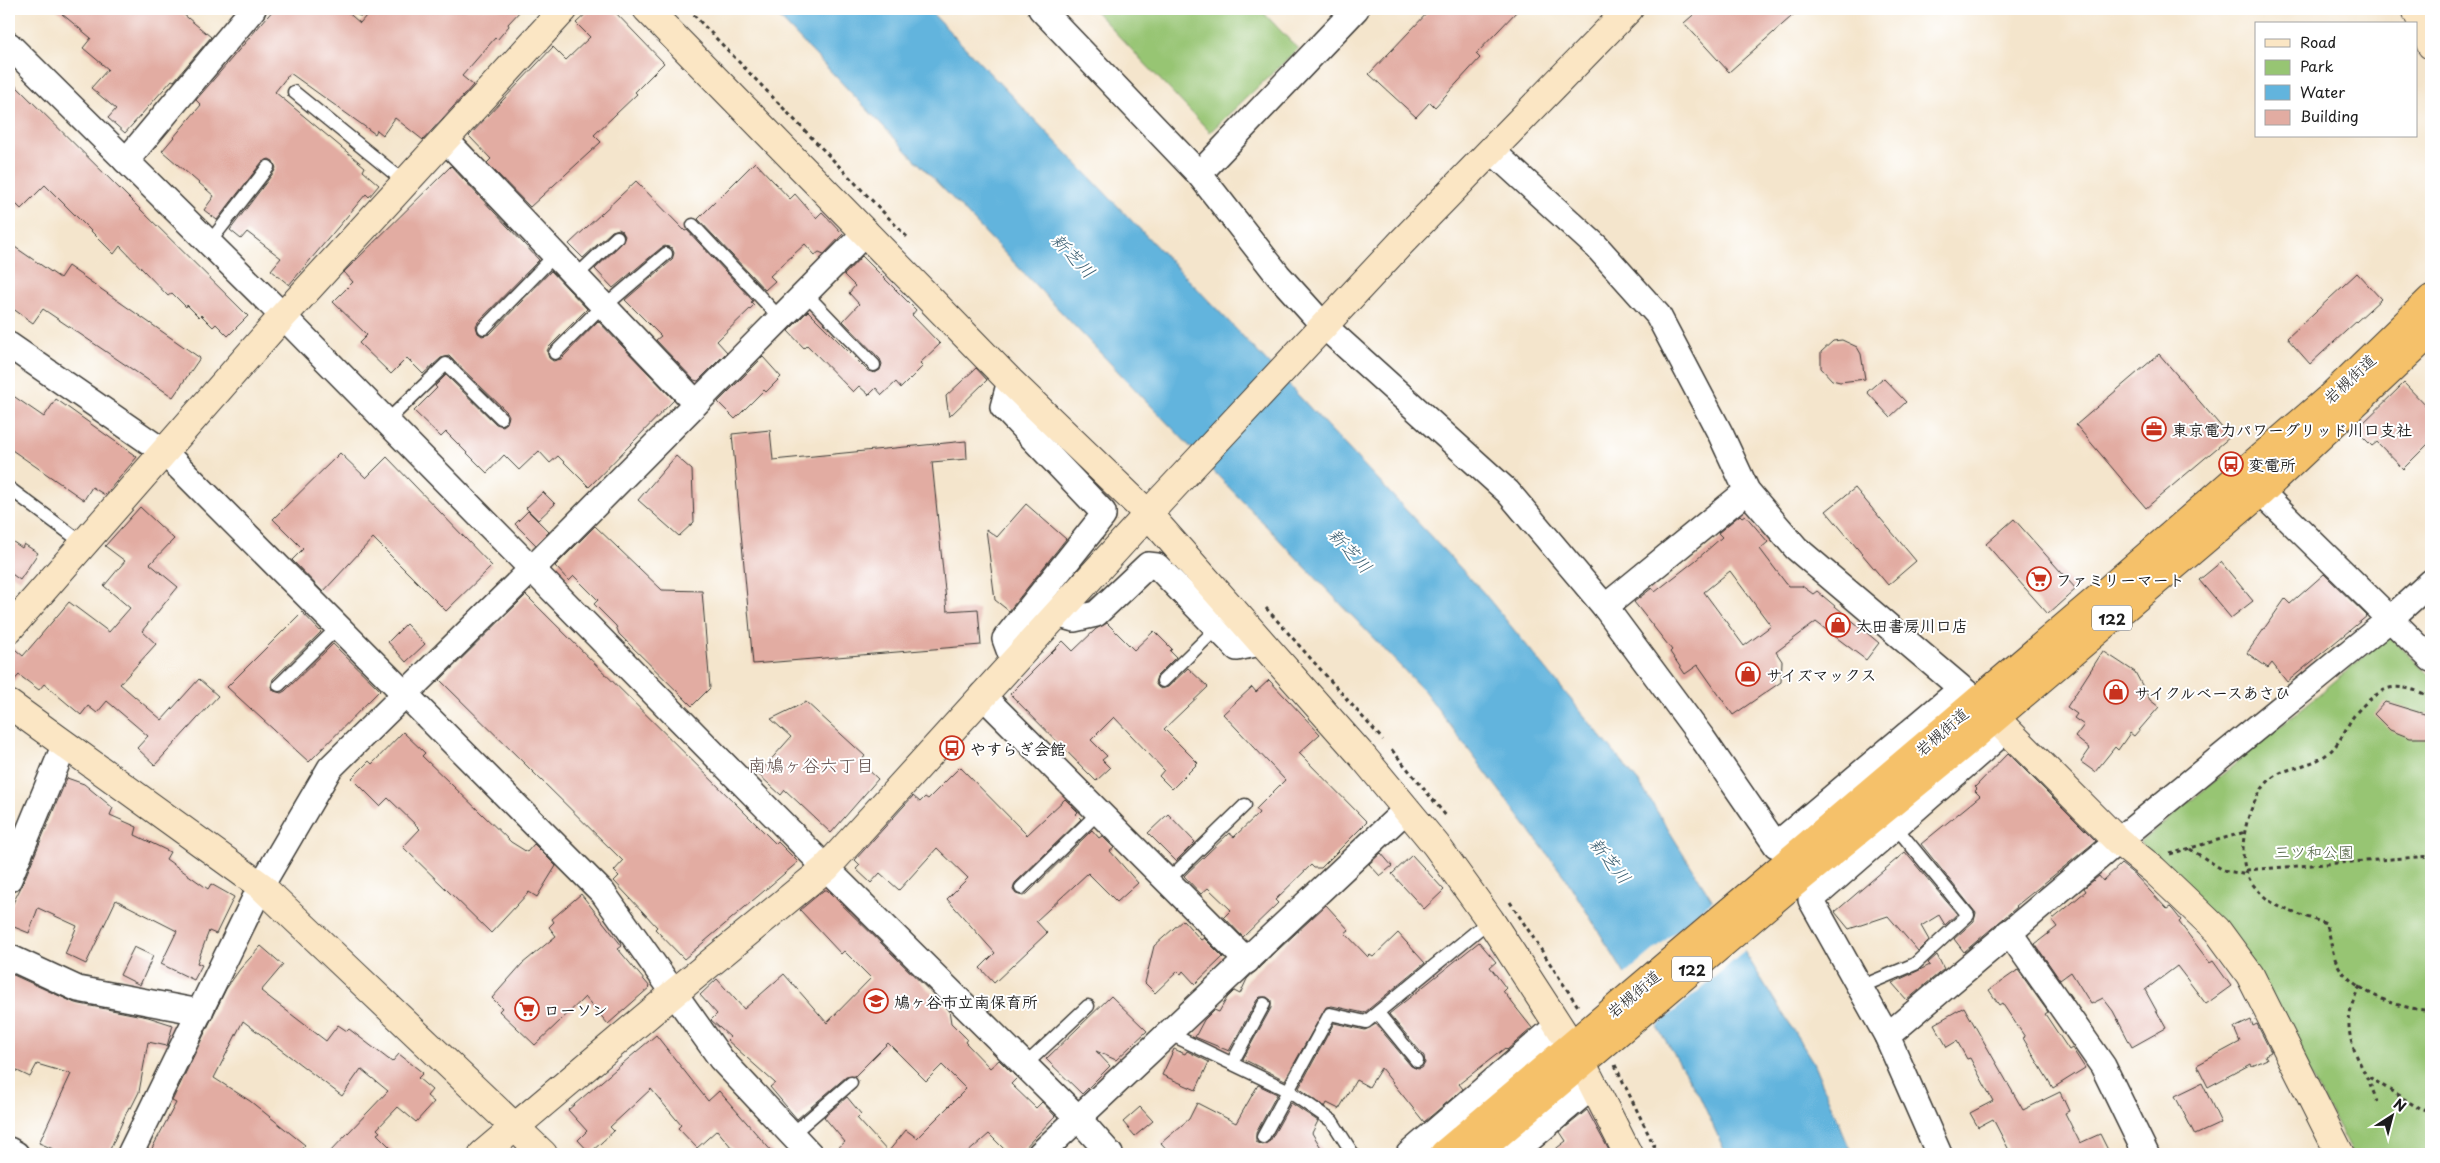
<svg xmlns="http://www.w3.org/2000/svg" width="2440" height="1163" viewBox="0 0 2440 1163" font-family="'Playpen Sans','Klee One',sans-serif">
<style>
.green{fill:#97c573;stroke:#5a7048}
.water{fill:#62b4dd;stroke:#3f687c}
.pier{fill:#f4e5cc}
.building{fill:#e2aca2;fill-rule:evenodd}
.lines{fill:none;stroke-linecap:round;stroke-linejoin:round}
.lane-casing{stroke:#3c3a36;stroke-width:15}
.street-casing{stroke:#3c3a36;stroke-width:28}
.secondary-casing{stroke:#3c3a36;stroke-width:30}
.highway-casing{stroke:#3c3a36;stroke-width:30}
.path{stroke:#3c3a36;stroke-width:3;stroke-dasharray:4 4;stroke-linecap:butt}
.lane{stroke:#fff;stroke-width:12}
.street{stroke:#fff;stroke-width:25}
.secondary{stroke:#fbe6c4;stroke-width:28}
.highway{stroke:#f5c16b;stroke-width:28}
.labels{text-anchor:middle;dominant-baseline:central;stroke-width:4;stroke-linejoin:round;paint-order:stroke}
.shield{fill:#fff;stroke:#606060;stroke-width:1}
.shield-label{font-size:15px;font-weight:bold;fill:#1c1c1c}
.street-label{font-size:16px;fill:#1c1c1c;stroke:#fff}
.poi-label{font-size:16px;font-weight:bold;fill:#1c1c1c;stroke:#fff;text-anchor:start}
.park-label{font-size:16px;fill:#4d603f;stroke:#fff}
.water-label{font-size:18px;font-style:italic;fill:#3c6073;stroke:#fff}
.neighbourhood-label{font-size:18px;fill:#614e4b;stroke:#fff}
</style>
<rect width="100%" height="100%" fill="#fff"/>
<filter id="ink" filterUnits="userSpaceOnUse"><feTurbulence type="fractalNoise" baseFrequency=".02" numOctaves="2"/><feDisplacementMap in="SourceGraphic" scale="10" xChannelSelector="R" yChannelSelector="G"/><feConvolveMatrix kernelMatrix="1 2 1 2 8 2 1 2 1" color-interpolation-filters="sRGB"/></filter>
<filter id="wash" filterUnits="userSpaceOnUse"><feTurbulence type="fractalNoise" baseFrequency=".0096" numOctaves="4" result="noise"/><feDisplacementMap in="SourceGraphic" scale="20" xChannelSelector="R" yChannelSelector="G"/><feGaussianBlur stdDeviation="1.12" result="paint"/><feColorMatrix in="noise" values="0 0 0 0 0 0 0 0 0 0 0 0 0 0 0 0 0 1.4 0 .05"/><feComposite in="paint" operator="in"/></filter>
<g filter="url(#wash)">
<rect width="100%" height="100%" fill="#f4e5cc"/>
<g class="green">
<path d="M1093,9H1260L1298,49L1210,132Z"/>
<path d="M2389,636L2431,676V1154H2352L2315,1083L2140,843Z"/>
</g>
<path class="water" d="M771,9H928L1235,328L1483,592L1640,784L1813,1062L1852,1154H1726L1699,1095L1567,880L1425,692Z"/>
<path class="pier" d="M1714,899L1746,950L1655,1028L1623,976Z"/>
<g id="blocks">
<g class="building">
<path d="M56,9H177L211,37L174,81L172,80L125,133L108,118L116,109L91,88L108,69L83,48L91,38Z"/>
<path d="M274,9H344L360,23L372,9H522L508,24L509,26L497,40L495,38L462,76L473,85L423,140L395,118L383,135L377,130L375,134L290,73L275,92L365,167L363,171L379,185L369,197L366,194L289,285L271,270L281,258L247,232L241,239L230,230L274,172L276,168L273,161L269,159L262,162L217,220L204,210L214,196L162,151L201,105L196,100Z"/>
<path d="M591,9H612L664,63L635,92L637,94L594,135L601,142L530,207L487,163L491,159L469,136L553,47L566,60L590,37L576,23Z"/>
<path d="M1431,9H1519L1476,54L1480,58L1435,107L1430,102L1416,117L1369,74Z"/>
<path d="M1700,9H1800L1729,72L1684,23Z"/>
<path d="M9,79L248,316L228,336L216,324L213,327L201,315L199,317L187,305L186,307L172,293L168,296L120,246L114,254L45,185L21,209L9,197Z"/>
<path d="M755,162L790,199L795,194L816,218L822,212L843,234L824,254L819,252L815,255L805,244L770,276L775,281L765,290L698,219Z"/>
<path d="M451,166L539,260L478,322L476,326L478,333L482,336L490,334L551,271L587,309L549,347L547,351L549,358L553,361L561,359L598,321L674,400L589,487L558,456L550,463L539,451L519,470L504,455L487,473L446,432L441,437L414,411L437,388L435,386L446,375L496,424L503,426L507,423L509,416L507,412L449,356L441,358L423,374L407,358L391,374L359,343L367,335L333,302L353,282L344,272Z"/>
<path d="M636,181L685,231L687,230L753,301L751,302L754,305L717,341L727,352L698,381L694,380L656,340L661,336L625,300L672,260L674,253L672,248L665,246L661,248L613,288L595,269L623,242L625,236L622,231L619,229L612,231L583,258L569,244Z"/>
<path d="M9,243L60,278L68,266L200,358L173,397L43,309L33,323L9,306Z"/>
<path d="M862,256L916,310L912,315L940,344L920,363L923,366L901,388L896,382L882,395L876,388L869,395L859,386L853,392L807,345L804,348L788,331L808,311L868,371L875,373L880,370L882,364L880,359L843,321L859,304L849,293L855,286L844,275Z"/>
<path d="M2357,273L2381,299L2310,364L2287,338Z"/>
<path d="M1842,340L1857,347L1861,354L1865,379L1840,382L1832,380L1821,368V352L1833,341Z"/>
<path d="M2159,354L2230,437L2146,508L2076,425Z"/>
<path d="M763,357L781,377L766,392L764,390L735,419L718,402Z"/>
<path d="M976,368L987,380L949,417L946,396Z"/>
<path d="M1883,378L1906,402L1890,417L1867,392Z"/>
<path d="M2404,383L2431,411V441L2403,469L2377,442L2372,446L2356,430Z"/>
<path d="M9,393L44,417L56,399L137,457L105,495L92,487L84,500L9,448Z"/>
<path d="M770,430L773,460L966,441L967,459L932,462L947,611L978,609L981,645L753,664L732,434Z"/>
<path d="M340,453L366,478L387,457L492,566L446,611L373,538L323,592L292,560L303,549L273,519Z"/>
<path d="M676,456L692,470L694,522L679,536L638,500Z"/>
<path d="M1855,488L1916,561L1888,585L1826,511Z"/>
<path d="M543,492L555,504L538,520L526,508Z"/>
<path d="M1026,504L1066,539L1009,611L995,600L986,529L997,537Z"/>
<path d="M140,507L174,539L150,564L178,587L142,631L156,644L120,684L162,720L199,679L218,696L155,765L137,748L148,736L107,701L97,713L88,706L81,715L44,684L39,690L19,675L9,686V644L23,656L69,602L109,632L130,608L104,586L125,561L105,546Z"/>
<path d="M528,511L549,532L536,545L515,524Z"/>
<path d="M1740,515L1742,517L1745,515L1768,542L1760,549L1788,586H1802L1813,594L1817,591L1879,643L1866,660L1816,622L1776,652L1782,661L1781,682L1733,715L1698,665L1685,674L1670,652L1672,650L1634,602L1652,588L1655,592L1696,560L1722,537L1718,533ZM1730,571L1771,626L1744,646L1704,592Z"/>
<path d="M2014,519L2076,589L2048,614L1986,544Z"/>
<path d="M595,526L662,590L702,591L710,688L692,706L619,634L616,626L594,604L598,600L574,576L569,581L555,566Z"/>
<path d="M9,539L22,548L24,544L38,553L20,580L9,572Z"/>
<path d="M2221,562L2253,601L2231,618L2199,580Z"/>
<path d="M2324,574L2367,616L2287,682L2272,663L2268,668L2247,653L2285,599L2290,604Z"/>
<path d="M526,595L776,844L778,842L798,862L684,959L655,929L657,927L614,881L619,876L614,871L623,861L440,680Z"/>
<path d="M302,612L321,632L273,679L271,687L274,691L281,693L285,691L333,644L380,690L309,762L227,687Z"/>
<path d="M1107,623L1134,650L1154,631L1172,649L1170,651L1176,657L1157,676L1155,683L1158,687L1161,689L1168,687L1188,668L1208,687L1164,729L1198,763L1172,789L1159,776L1164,770L1114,717L1091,740L1107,756L1102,760L1110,768L1096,781L1010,694L1063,641L1073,651L1096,629Z"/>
<path d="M406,624L425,644L406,662L388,642Z"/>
<path d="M2103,651L2135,672L2150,700L2159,707L2134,736L2130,733L2118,750L2115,747L2095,772L2081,762L2090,749L2075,737L2084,725L2074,718L2077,714L2067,707Z"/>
<path d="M1269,680L1320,734L1299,753L1367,822L1321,868H1314L1311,865L1275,900L1278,903L1243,937L1224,917L1231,910L1208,888L1201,894L1184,876L1229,833L1234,837L1259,813L1256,809L1285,780L1223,714L1252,687L1256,692Z"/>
<path d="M806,702L865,756L860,762L878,779L831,833L785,790L781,795L758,774L791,737L771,719Z"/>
<path d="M2385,702L2431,716V738H2410L2390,730L2374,714Z"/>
<path d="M403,732L425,753L422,756L511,842L527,852L534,844L556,866L537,897L529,892L491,933L403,847L420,829L388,798L380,806L352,778L369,761L372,764Z"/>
<path d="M2008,753L2096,841L2016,906L2017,907L1964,952L1954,939L1974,921L1976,913L1921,844L1980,796L1975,791L1977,789L1975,787Z"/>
<path d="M960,767L1027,835L1065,799L1078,812L1076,814L1081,819L1015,883L1013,890L1016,894L1023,896L1027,894L1092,830L1099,838L1102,836L1114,848L1110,851L1138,883L1117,902L1088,873L1036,921L1047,933L994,983L980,968L995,953L947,899L968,878L937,848L899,890L880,873L871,883L856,869L860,865L855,860L913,796L920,802L925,797L928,799Z"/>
<path d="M67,778L84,784L113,808L110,815L137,827L135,835L170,852L166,859L208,889L211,884L234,897L216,934L209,931L197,963L202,965L194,980L161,964L177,931L116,900L86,964L65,954L77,926L38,908L29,933L9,925V911L22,885Z"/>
<path d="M1168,814L1195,842L1176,861L1148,833Z"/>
<path d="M1905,852L1957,914L1945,925L1939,915L1921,926L1929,940L1918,951L1888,916L1849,929L1835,912Z"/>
<path d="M1381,853L1392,866L1380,876L1369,864Z"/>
<path d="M1412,855L1444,890L1424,909L1392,874Z"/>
<path d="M2121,864L2135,875L2167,909L2170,907L2173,910L2181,920L2179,922L2210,963L2213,961L2231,986L2206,1004L2177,966L2145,990L2166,1028L2132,1047L2113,1011L2103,998L2091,1004L2071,972L2060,980L2035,944L2057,927L2052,920L2086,891L2084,888L2099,876L2103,881Z"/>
<path d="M824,890H827L949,1010L951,1023L967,1039L965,1042L990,1068L999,1060L1017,1078L1011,1084L1036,1108L1042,1102L1055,1116L1019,1154H1009L989,1134L966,1154H831L845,1142L824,1117L847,1097L861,1114L857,1118L888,1152L906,1130L917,1138L966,1089L942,1065L926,1081L888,1043L855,1076L846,1077L797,1119L770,1087L775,1083L727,1040L730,1037L711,1020L717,1014L700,995L717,979L744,1009L784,974L827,1023L871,978L844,951L841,954L800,910Z"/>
<path d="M581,894L622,946L618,949L650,987L608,1024L585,997L535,1045L499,1011L502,1008L492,998L522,964L556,936L549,927L554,922L552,919Z"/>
<path d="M1326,905L1349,930L1345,933L1368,957L1370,955L1373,957L1398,933L1425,963L1364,1013L1332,1006L1326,1007L1285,1080L1243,1059L1271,1008V1000L1267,997H1260L1257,1000L1229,1051L1195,1037L1204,1020L1214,1010L1219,1012L1227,998L1234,991L1240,994L1247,979Z"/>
<path d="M1183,920L1201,940L1204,938L1223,957L1195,984L1183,971L1181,974L1178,971L1155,993L1145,983L1154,946Z"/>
<path d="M1479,942L1496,962L1490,967L1506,988L1503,991L1532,1028L1507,1050L1505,1048L1459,1084L1463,1089L1424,1122L1381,1068L1369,1087L1356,1080L1339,1109L1327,1103L1325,1107L1299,1088L1334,1023L1365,1030L1376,1024L1411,1066L1418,1069L1422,1068L1425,1063L1424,1056L1389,1014Z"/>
<path d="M261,946L283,965L261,991L326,1041L338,1025L347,1031L349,1029L392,1062L399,1054L423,1073L418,1078L432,1090L427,1096L434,1102L416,1122L398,1107L377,1129L380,1132L377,1134L397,1154H360L356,1150L353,1154H328L388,1091L361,1069L342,1096L243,1021L214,1078L250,1101L305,1145L297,1154H149L176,1103L172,1101L226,989L240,969Z"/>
<path d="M134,947L153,956L140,985L120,975Z"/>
<path d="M1937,955L1944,969L1907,1000L1892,983L1930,965L1928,963Z"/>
<path d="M2018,970L2048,1012L2045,1014L2069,1050L2072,1048L2085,1068L2053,1088L2023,1038L2025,1037L2002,1003L1999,1005L1989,990Z"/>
<path d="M9,973L75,1003L148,1017L173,1025L167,1046L148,1042L139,1092L131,1108L129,1107L108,1154H65L39,1143L71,1074L37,1064L30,1077L9,1067Z"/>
<path d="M1111,996L1147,1031L1116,1060L1096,1051L1110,1066L1082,1094L1046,1059Z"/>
<path d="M1964,1007L2023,1110L2060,1092L2069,1111L2065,1113L2080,1143L2100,1134L2110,1154H2011L1993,1119L1978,1127L1970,1113L1993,1101L1970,1058L1967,1059L1957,1041L1947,1047L1934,1024Z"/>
<path d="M2251,1020L2253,1026L2257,1024L2271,1052L2265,1055L2267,1059L2252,1066L2251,1064L2208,1087L2197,1065L2240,1042L2234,1028Z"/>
<path d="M656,1035L708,1101L719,1091L774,1154H737L717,1130L697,1148L678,1128L681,1125L651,1089L610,1127L614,1131L590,1153L578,1140L587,1131L568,1110Z"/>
<path d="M1174,1049L1185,1054L1187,1051L1209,1062L1196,1090L1162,1075Z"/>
<path d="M2202,1083L2221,1123L2195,1135L2175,1096Z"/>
<path d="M1258,1085L1277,1094L1256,1133V1142L1263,1145L1270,1141L1291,1103L1318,1121L1312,1133L1325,1154H1171L1161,1143L1189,1119L1197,1103L1236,1123Z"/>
<path d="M1140,1107L1153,1121L1135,1136L1123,1122Z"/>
<path d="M1587,1110L1611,1154H1549L1566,1141L1560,1132Z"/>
</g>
</g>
</g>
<g filter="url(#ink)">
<use href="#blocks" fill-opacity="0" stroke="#3c3a36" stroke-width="1"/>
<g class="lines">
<g class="lane-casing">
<g id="lane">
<path d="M361,9H362"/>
<path d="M294,92L406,183"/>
<path d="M693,225L780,318"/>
<path d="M209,243L268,167"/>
<path d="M575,277L617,237"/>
<path d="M805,293L874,365"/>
<path d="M604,307L666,254"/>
<path d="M484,328L555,255"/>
<path d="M555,353L603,305"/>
<path d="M387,421L446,364L501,418"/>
<path d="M9,488L84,544"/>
<path d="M1163,681L1217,628"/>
<path d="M279,685L338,627"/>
<path d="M1167,881L1245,805"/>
<path d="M1021,888L1099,812"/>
<path d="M1860,987L1915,964L1968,915L1895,826"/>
<path d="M1378,1013L1417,1061"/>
<path d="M1168,1033L1287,1090L1332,1121L1353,1154"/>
<path d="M1232,1063L1264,1004"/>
<path d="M1025,1065L1088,1006"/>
<path d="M791,1135L851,1083"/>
<path d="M1263,1137L1330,1014L1366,1022L1490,920"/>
</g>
</g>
<g class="street-casing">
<g id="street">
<path d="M1041,9L1199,174L1278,275L1324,326L1508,492L1605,607L1703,739L1776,845L1961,689"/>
<path d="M9,45L283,316L826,868L1077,1117L1110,1154"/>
<path d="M445,139L696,403"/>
<path d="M1491,150L1597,247L1658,315L1721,435L1747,491L1796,548L1973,698"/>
<path d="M126,161L253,9"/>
<path d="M1199,174L1356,9"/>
<path d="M9,345L164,452L603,893L721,1059L810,1154"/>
<path d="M1010,381L1003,407L1103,512V516L1005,639L1013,661"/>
<path d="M2261,492L2431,659"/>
<path d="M1605,607L1747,491"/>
<path d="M1056,614L1074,619L1096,614L1148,565L1157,566L1237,648L1260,643"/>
<path d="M982,695L1247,961"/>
<path d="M9,879L65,744"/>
<path d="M2009,932L2103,1066L2146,1154"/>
<path d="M9,957L78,989L200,1012"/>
<path d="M1887,1036L2118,841L2390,619L2431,582"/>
<path d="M9,1150L16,1154"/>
<path d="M130,1154L261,886L330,768L532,569L866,232"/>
<path d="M1040,1154L1407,809"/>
<path d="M1409,1154L1558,1025"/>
<path d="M1512,1154L1594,1085"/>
<path d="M1939,1154L1887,1036L1811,900L2007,729"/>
</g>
</g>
<g class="secondary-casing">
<g id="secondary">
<path d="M647,9L1010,381L1148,514L1364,758L1436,845L1490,920L1564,1034"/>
<path d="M2416,9L2431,45"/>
<path d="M9,629L283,316L564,9"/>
<path d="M1979,702L2118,841L2154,870L2217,930L2250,975L2340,1154"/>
<path d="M9,704L261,886L543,1154"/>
<path d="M1588,1075L1628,1154"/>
<path d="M483,1154L674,993L826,868L1160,501L1401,243L1629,9"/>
</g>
</g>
<g class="highway-casing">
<g id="highway">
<path d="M1444,1154L2108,590L2329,398L2431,299"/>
<path d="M1475,1154L1782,893L1974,736L2261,492L2431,332"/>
</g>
</g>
<g class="path">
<path d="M688,9L909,239"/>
<path d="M1266,608L1383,740"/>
<path d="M2431,697C2418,691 2399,683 2384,690C2372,696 2358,709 2351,720C2344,732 2339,745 2327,754C2311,767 2288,766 2272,778C2249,797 2235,849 2248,876C2251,884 2260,893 2267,899C2284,912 2307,916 2326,924C2331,936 2331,950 2336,961C2348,990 2402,1011 2431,1010"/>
<path d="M1392,750L1447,817"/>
<path d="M2190,849L2223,870L2247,875"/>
<path d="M2170,854L2245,832"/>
<path d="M2246,870L2431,856"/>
<path d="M1510,902L1579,1008"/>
<path d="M2360,986C2334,1035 2360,1055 2377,1101"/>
<path d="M1615,1065L1658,1154"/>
<path d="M2369,1077L2420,1109L2431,1112"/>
</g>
<use href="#lane" class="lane"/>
<use href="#street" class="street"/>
<use href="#secondary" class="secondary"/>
<use href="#highway" class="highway"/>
</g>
</g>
<defs>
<g id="office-ring" transform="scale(1.25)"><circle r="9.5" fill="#fff" stroke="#c8321e" stroke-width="1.5"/><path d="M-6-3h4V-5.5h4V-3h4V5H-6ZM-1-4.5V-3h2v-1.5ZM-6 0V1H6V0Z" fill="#c8321e"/></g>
<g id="bus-ring" transform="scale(1.25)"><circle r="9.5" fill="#fff" stroke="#c8321e" stroke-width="1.5"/><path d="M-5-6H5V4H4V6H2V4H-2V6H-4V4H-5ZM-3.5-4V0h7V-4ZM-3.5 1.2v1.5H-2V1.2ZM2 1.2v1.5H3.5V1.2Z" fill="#c8321e"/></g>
<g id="supermarket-ring" transform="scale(1.25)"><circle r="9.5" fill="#fff" stroke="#c8321e" stroke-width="1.5"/><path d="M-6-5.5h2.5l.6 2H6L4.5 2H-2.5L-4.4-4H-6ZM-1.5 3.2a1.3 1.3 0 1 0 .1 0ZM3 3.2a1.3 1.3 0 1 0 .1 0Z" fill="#c8321e"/></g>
<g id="shop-ring" transform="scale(1.25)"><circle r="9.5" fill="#fff" stroke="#c8321e" stroke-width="1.5"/><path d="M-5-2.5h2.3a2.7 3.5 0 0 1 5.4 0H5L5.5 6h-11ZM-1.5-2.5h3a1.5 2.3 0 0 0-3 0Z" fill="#c8321e"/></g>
<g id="school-ring" transform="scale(1.25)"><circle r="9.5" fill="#fff" stroke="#c8321e" stroke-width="1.5"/><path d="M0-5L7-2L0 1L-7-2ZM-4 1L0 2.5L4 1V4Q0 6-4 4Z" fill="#c8321e"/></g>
</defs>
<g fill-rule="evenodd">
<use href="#office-ring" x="2154" y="429"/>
<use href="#bus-ring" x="2231" y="464"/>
<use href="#supermarket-ring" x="2039" y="579"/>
<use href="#shop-ring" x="1838" y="625"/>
<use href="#shop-ring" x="1748" y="674"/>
<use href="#shop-ring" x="2116" y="692"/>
<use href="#bus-ring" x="952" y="748"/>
<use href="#school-ring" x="876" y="1001"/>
<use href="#supermarket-ring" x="527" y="1009"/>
</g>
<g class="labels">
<g class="shield">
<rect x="2092" y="605.5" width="40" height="25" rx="4"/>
<rect x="1672" y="956.5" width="40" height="25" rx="4"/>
</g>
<g class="shield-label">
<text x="2112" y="618">122</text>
<text x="1692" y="969">122</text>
</g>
<g class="street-label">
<text transform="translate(2349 378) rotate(-43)">岩槻街道</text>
<text transform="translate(1941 731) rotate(-41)">岩槻街道</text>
<text transform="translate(1633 993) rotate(-40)">岩槻街道</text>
</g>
<g class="poi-label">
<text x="2172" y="429">東京電力パワーグリッド川口支社</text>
<text x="2248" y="464">変電所</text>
<text x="2056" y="579">ファミリーマート</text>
<text x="1856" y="625">太田書房川口店</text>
<text x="1766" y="674">サイズマックス</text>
<text x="2134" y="692">サイクルベースあさひ</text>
<text x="970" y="748">やすらぎ会館</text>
<text x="894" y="1001">鳩ヶ谷市立南保育所</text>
<text x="544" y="1009">ローソン</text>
</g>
<g class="park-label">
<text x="2314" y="851">三ツ和公園</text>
</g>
<g class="water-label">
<text transform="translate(1074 255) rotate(46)">新芝川</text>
<text transform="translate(1351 550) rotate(47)">新芝川</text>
<text transform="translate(1611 860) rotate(51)">新芝川</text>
</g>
<g class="neighbourhood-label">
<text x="811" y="764">南鳩ヶ谷六丁目</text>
</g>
</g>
<rect width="2440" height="1163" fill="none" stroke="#fff" stroke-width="30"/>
<rect x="2255" y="22" width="162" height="115" fill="#ffffff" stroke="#a4a4a4"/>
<rect x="2265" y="39" width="25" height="8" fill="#fbe6c4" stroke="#a4a4a4"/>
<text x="2300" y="48" font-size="15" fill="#1c1c1c">Road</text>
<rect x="2265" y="60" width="25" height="15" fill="#97c573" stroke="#a4a4a4"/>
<text x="2300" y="72" font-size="15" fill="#1c1c1c">Park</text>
<rect x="2265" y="85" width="25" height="15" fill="#62b4dd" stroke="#a4a4a4"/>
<text x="2300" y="98" font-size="15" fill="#1c1c1c">Water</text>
<rect x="2265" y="110" width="25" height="15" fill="#e2aca2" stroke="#a4a4a4"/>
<text x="2300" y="122" font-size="15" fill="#1c1c1c">Building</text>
<g transform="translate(2392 1116) rotate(36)" stroke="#ffffff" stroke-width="4" paint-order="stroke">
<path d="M0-4L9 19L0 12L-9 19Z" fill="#1c1c1c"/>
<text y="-8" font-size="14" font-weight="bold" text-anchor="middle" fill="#1c1c1c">N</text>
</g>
</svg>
